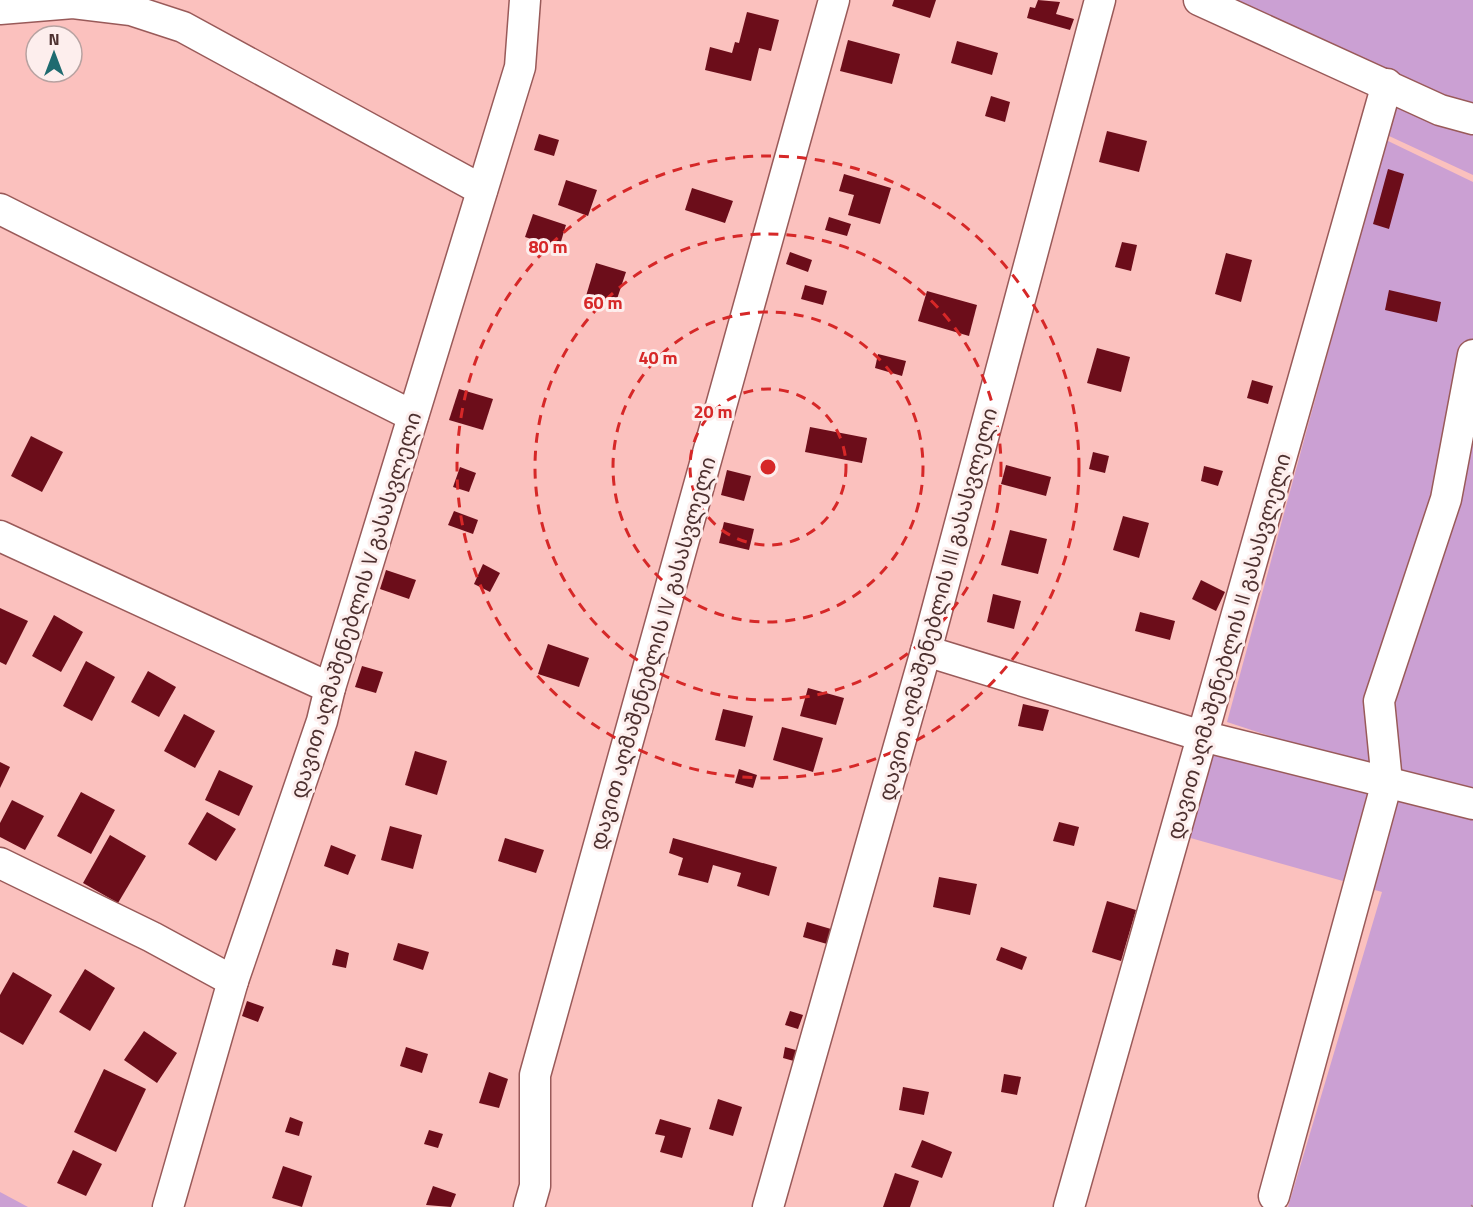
<svg xmlns="http://www.w3.org/2000/svg" width="1473" height="1207" viewBox="0 0 1473 1207" font-family="'Titillium Web','Noto Sans Georgian',sans-serif">
<style>
.green{fill:#cba0d3}
.building{fill:#6c0d1a}
.lines{fill:none;stroke-linecap:round;stroke-linejoin:round}
.minor-casing{stroke:#995a59;stroke-width:33}
.path{stroke:#a97c7a;stroke-width:4;stroke-dasharray:4.5 3;stroke-linecap:butt}
.minor{stroke:#fff;stroke-width:30}
.ring{fill:none;stroke:#d62828;stroke-width:3;stroke-dasharray:10 8}
.labels{text-anchor:middle;dominant-baseline:central;stroke-width:6;stroke-linejoin:round;paint-order:stroke}
.street-label{font-size:21px;fill:#4d302f;stroke:#fdeeed}
.centre{fill:#d62828;stroke:#fdeeed;stroke-width:3}
.ring-label{font-size:18px;text-anchor:middle;font-weight:bold;fill:#d62828;stroke:#fdeeed;stroke-width:6;stroke-linejoin:round;paint-order:stroke}
</style>
<rect width="100%" height="100%" fill="#fbc1be"/>
<g class="green">
<path d="M1191,0H1473V175L1374,129L1387,84Z"/>
<path d="M1386,140L1473,182V798L1414,783L1227,722Z"/>
<path d="M1210,750L1473,817V1207H1288L1382,892L1187,837Z"/>
<path d="M0,1192L28,1207H0Z"/>
</g>
<g class="building">
<path d="M894,0H936L930,18L892,6Z"/>
<path d="M1038,0L1060,2L1056,14L1074,19L1070,30L1027,18L1030,7L1035,8Z"/>
<path d="M747,12L779,20L771,51L759,48L751,81L705,70L710,47L732,53L735,42L739,43Z"/>
<path d="M848,40L900,54L892,84L840,71Z"/>
<path d="M957,41L998,53L992,75L951,63Z"/>
<path d="M991,96L1010,102L1005,122L985,116Z"/>
<path d="M1107,131L1147,141L1139,172L1099,162Z"/>
<path d="M539,134L559,140L554,156L534,150Z"/>
<path d="M1388,169L1404,174L1389,229L1373,224Z"/>
<path d="M844,174L891,188L880,224L848,215L854,195L839,191Z"/>
<path d="M566,180L597,190L588,216L558,205Z"/>
<path d="M692,188L733,201L725,223L685,210Z"/>
<path d="M533,214L566,225L559,248L525,237Z"/>
<path d="M829,217L851,224L847,236L825,230Z"/>
<path d="M1122,242L1137,245L1131,271L1115,267Z"/>
<path d="M790,252L812,260L808,272L786,264Z"/>
<path d="M1226,253L1252,260L1241,302L1215,294Z"/>
<path d="M596,263L626,272L615,305L586,296Z"/>
<path d="M805,285L827,291L823,305L801,299Z"/>
<path d="M1389,290L1441,302L1437,322L1385,310Z"/>
<path d="M927,291L977,305L969,336L918,321Z"/>
<path d="M1097,348L1130,357L1121,392L1087,383Z"/>
<path d="M878,354L906,361L902,376L875,368Z"/>
<path d="M1252,380L1273,386L1268,404L1247,398Z"/>
<path d="M459,389L493,399L483,430L449,420Z"/>
<path d="M810,427L867,438L862,463L805,452Z"/>
<path d="M31,436L63,452L42,492L11,476Z"/>
<path d="M1093,452L1109,456L1105,473L1089,469Z"/>
<path d="M1006,465L1051,477L1046,496L1001,484Z"/>
<path d="M1204,466L1223,471L1218,486L1201,481Z"/>
<path d="M460,467L476,473L469,492L453,487Z"/>
<path d="M727,470L751,476L744,501L721,495Z"/>
<path d="M454,511L478,520L473,534L448,525Z"/>
<path d="M1123,516L1149,523L1139,558L1113,550Z"/>
<path d="M724,522L754,529L749,550L719,543Z"/>
<path d="M1010,530L1047,539L1038,574L1001,565Z"/>
<path d="M483,564L500,573L490,592L474,584Z"/>
<path d="M386,570L416,580L409,599L380,589Z"/>
<path d="M1201,580L1225,592L1216,611L1192,599Z"/>
<path d="M993,594L1021,601L1014,629L987,622Z"/>
<path d="M0,608L28,621L6,665L0,662Z"/>
<path d="M1140,612L1175,621L1170,640L1135,631Z"/>
<path d="M54,615L83,632L61,672L32,656Z"/>
<path d="M548,644L589,658L579,687L538,674Z"/>
<path d="M86,661L115,677L92,721L63,706Z"/>
<path d="M362,666L383,672L376,693L355,687Z"/>
<path d="M148,671L176,687L159,717L131,702Z"/>
<path d="M808,688L844,698L836,725L800,716Z"/>
<path d="M1023,704L1049,710L1043,731L1018,726Z"/>
<path d="M723,709L753,716L745,747L715,740Z"/>
<path d="M184,714L215,731L195,768L164,751Z"/>
<path d="M782,727L823,738L813,772L773,760Z"/>
<path d="M415,751L447,761L437,795L405,785Z"/>
<path d="M0,762L10,767L0,788Z"/>
<path d="M739,769L757,775L753,788L735,783Z"/>
<path d="M219,770L253,786L239,816L205,800Z"/>
<path d="M81,792L115,810L91,854L57,836Z"/>
<path d="M12,800L44,816L25,850L0,837V823Z"/>
<path d="M207,812L236,829L216,861L188,844Z"/>
<path d="M1059,822L1079,827L1074,846L1053,841Z"/>
<path d="M390,826L422,835L413,869L381,860Z"/>
<path d="M110,835L146,856L118,903L83,883Z"/>
<path d="M505,838L544,850L536,873L498,861Z"/>
<path d="M673,838L777,867L769,896L737,886L741,873L713,865L708,883L678,875L683,858L669,853Z"/>
<path d="M331,845L356,855L348,875L324,866Z"/>
<path d="M939,877L977,884L970,915L933,907Z"/>
<path d="M1107,901L1136,910L1121,961L1092,952Z"/>
<path d="M807,922L831,929L827,944L803,937Z"/>
<path d="M398,943L429,952L423,970L393,960Z"/>
<path d="M1001,947L1027,957L1022,970L996,960Z"/>
<path d="M336,949L349,953L346,968L332,965Z"/>
<path d="M85,969L115,988L90,1031L59,1012Z"/>
<path d="M13,972L52,995L23,1045L0,1032V995Z"/>
<path d="M247,1001L264,1007L258,1022L242,1016Z"/>
<path d="M790,1011L803,1015L798,1029L785,1025Z"/>
<path d="M144,1031L177,1053L157,1083L124,1060Z"/>
<path d="M406,1047L428,1054L422,1073L400,1066Z"/>
<path d="M785,1047L803,1052L801,1063L783,1058Z"/>
<path d="M104,1069L146,1089L116,1152L74,1132Z"/>
<path d="M489,1072L508,1079L499,1108L479,1103Z"/>
<path d="M1004,1074L1021,1077L1017,1095L1001,1092Z"/>
<path d="M903,1087L929,1092L924,1115L899,1110Z"/>
<path d="M718,1099L742,1107L733,1136L709,1129Z"/>
<path d="M290,1117L303,1122L299,1136L285,1132Z"/>
<path d="M660,1119L691,1128L682,1158L660,1152L665,1136L655,1134Z"/>
<path d="M429,1130L443,1134L438,1148L424,1144Z"/>
<path d="M922,1140L952,1152L942,1178L911,1167Z"/>
<path d="M73,1150L102,1164L86,1196L57,1183Z"/>
<path d="M283,1166L312,1176L302,1207L272,1198Z"/>
<path d="M895,1173L919,1181L910,1207H883Z"/>
<path d="M433,1186L456,1194L451,1207L426,1205Z"/>
</g>
<g class="lines">
<g class="minor-casing">
<g id="minor">
<path d="M1199,0L1440,110L1473,119"/>
<path d="M0,9L73,3L131,10L183,27L482,190"/>
<path d="M0,209L413,416"/>
<path d="M0,536L330,688"/>
<path d="M926,651L1202,736L1473,804"/>
<path d="M0,863L152,937L233,981"/>
<path d="M1274,1196L1387,782L1379,701L1446,499L1473,355"/>
<path d="M168,1207L233,981L322,721L330,688L520,67L525,0"/>
<path d="M529,1207L535,1186V1075L834,0"/>
<path d="M768,1207L926,651L1100,0"/>
<path d="M1069,1207L1387,84"/>
</g>
</g>
<path class="path" d="M1472,1207L1473,1206"/>
<use href="#minor" class="minor"/>
</g>
<g class="ring">
<circle cx="768" cy="467" r="78"/>
<circle cx="768" cy="467" r="155"/>
<circle cx="768" cy="467" r="233"/>
<circle cx="768" cy="467" r="311"/>
</g>
<g class="labels">
<g class="street-label">
<text transform="translate(937 604) rotate(-75)">დავით აღმაშენებლის III გასასვლელი</text>
<text transform="translate(355 605) rotate(-73)">დავით აღმაშენებლის V გასასვლელი</text>
<text transform="translate(1228 646) rotate(-74)">დავით აღმაშენებლის II გასასვლელი</text>
<text transform="translate(652 653) rotate(-74)">დავით აღმაშენებლის IV გასასვლელი</text>
</g>
</g>
<circle cx="768" cy="467" r="9" class="centre"/>
<g class="ring-label">
<text x="548" y="253">80 m</text>
<text x="603" y="309">60 m</text>
<text x="658" y="364">40 m</text>
<text x="713" y="418">20 m</text>
</g>
<g transform="translate(54 54)"><circle r="28" fill="#fdeeed" stroke="#b7a2a1" stroke-width="1.5"/>
<path d="M0-4.5L10 22L0 15L-10 22Z" fill="#1f6b70"/>
<text y="-9" font-size="16" font-weight="bold" text-anchor="middle" fill="#4d302f">N</text>
</g>
</svg>
